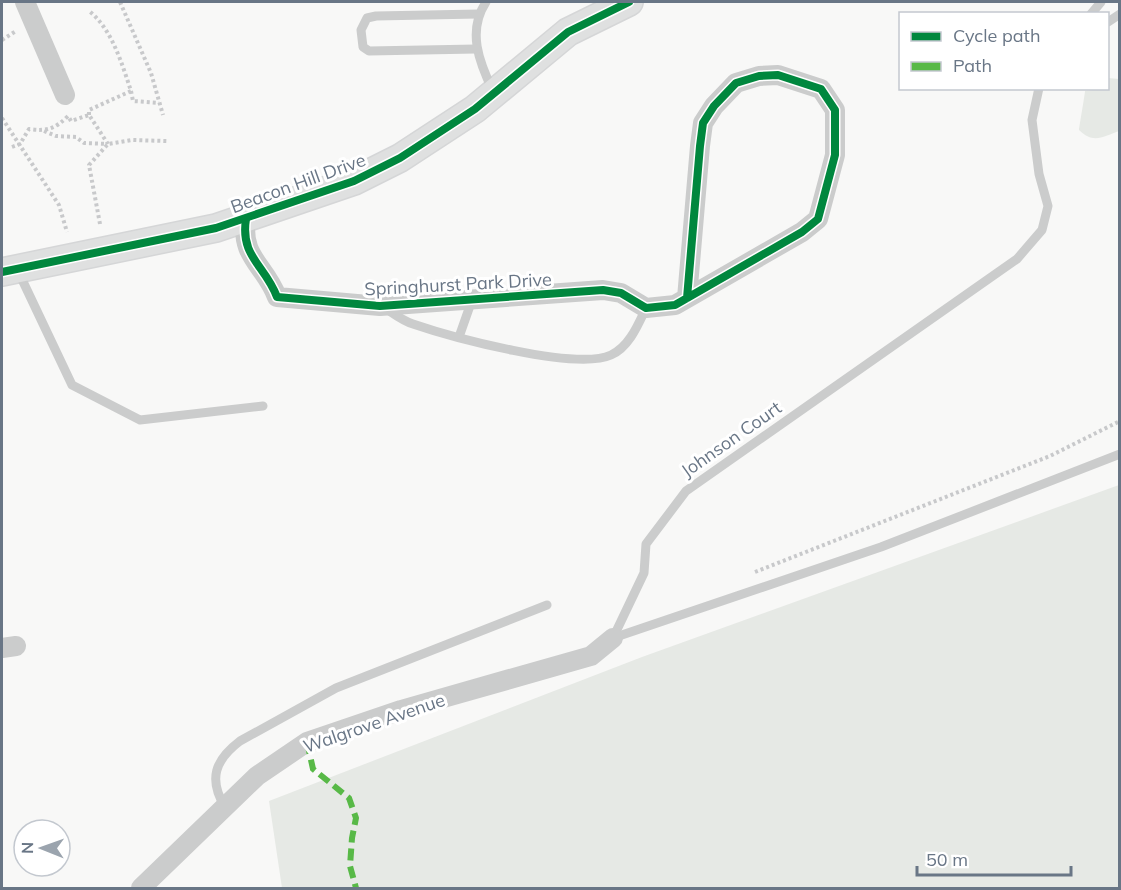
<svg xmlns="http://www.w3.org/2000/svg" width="1121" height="890" viewBox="0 0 1121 890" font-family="Mulish,sans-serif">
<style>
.green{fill:#e6e9e5}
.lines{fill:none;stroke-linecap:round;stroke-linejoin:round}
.secondary-casing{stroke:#d5d6d7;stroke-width:30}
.path{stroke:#c8c9cb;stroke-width:4;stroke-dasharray:3 3;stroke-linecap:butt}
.lane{stroke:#cbcccc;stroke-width:9}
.street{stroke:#cbcccc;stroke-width:20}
.secondary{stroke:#dfe0e0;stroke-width:27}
.quiet{stroke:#58b947;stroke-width:6;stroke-dasharray:12 6;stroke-linecap:butt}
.cycleway-casing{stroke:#fff;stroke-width:11}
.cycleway{stroke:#00873e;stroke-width:8}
.labels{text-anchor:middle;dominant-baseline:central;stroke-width:6;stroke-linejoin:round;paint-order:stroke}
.street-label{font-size:18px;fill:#697686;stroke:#fff}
</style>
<rect width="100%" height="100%" fill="#f8f8f7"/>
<g class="green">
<path d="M1108,78L1119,79V131C1103,137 1093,144 1079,130C1079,128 1085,94 1085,91L1108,88Z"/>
<path d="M1119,485V888H282L269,801L642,657Z"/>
</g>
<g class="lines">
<g class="secondary-casing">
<path id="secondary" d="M2,272L216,228L354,181L400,158L475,109L568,32L629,2"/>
</g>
<g class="path">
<path d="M120,2L151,73L163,115"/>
<path d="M2,40L16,31"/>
<path d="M131,91L133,101L159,103"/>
<path d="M89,115V110L131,91C122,64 112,29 89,11"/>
<path d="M2,118L59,205L67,232"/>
<path d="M44,131L56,136L76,137L84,143L107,144"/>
<path d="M12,147L20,144L29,129C47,132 56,128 68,116L71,121L89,115L108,144"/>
<path d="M100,224L89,165L108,144L132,140L167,141"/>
<path d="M755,572L1050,456L1120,421"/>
</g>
<g class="lane">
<path d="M486,2C467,31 479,62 493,91"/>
<path d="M1091,14L1101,2"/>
<path d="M1108,22L1120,14"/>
<path d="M476,49L369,51L363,47L361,30L367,18L376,16L478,14"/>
<path d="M18,271L72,385L140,420L263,406"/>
<path d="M385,308C394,314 403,321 413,324C451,337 576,371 611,355C629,347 638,325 646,308"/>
<path d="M459,337L472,300"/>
<path d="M613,638L644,573L646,544L686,491L1017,259L1042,230L1048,206L1039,174L1032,120L1039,88"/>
<path d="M613,638L881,547L1120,454"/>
<path d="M225,807C208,779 215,760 240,741L336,688L547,605"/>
</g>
<g class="street">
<path d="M25,2L65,95"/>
<path d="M246,219C240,257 265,265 277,297L380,306L603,290L621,293L646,308L675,305L802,232L818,219L835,155V110L821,89L778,75L759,76L736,83L714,106L703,123L700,146L687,298"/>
<path d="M2,648L16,646"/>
<path d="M141,888L257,776L307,742L401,710L591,656L613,638"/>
</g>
<use href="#secondary" class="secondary"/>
<path class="quiet" d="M307,742L313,769L349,798L356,818L352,838L350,866L356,888"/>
<g class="cycleway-casing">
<g id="cycleway">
<path d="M246,219C240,257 265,265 277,297L380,306L603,290L621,293L646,308L675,305L802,232L818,219L835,155V110L821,89L778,75L759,76L736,83L714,106L703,123L700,146L687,298"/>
<path d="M2,272L216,228L354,181L400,158L475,109L568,32L629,2"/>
</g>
</g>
<use href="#cycleway" class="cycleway"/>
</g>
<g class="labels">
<g class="street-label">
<text transform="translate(298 183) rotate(-20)">Beacon Hill Drive</text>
<text transform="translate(458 284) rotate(-3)">Springhurst Park Drive</text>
<text transform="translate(731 439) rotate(-35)">Johnson Court</text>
<text transform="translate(374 723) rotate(-19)">Walgrove Avenue</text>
</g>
</g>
<rect width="1121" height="890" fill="none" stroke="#697686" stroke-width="6"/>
<rect x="899" y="12" width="210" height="78" fill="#ffffff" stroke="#c3c8cf" stroke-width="1.5"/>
<rect x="911" y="32" width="30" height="9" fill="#00873e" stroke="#c3c8cf" stroke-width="1.5"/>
<text x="953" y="42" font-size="18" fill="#697686">Cycle path</text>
<rect x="911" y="62" width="30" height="9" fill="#58b947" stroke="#c3c8cf" stroke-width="1.5"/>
<text x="953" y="72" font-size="18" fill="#697686">Path</text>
<g transform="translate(42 848) rotate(271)"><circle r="28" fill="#ffffff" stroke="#c3c8cf" stroke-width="1.5"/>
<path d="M0-4.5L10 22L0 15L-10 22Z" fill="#9ba4ae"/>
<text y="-9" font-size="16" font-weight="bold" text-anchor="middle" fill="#697686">N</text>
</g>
<path d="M917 866v9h154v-9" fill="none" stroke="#697686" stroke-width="3"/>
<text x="926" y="866" font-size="18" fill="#697686" stroke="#ffffff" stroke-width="4.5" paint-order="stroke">50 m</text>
</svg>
